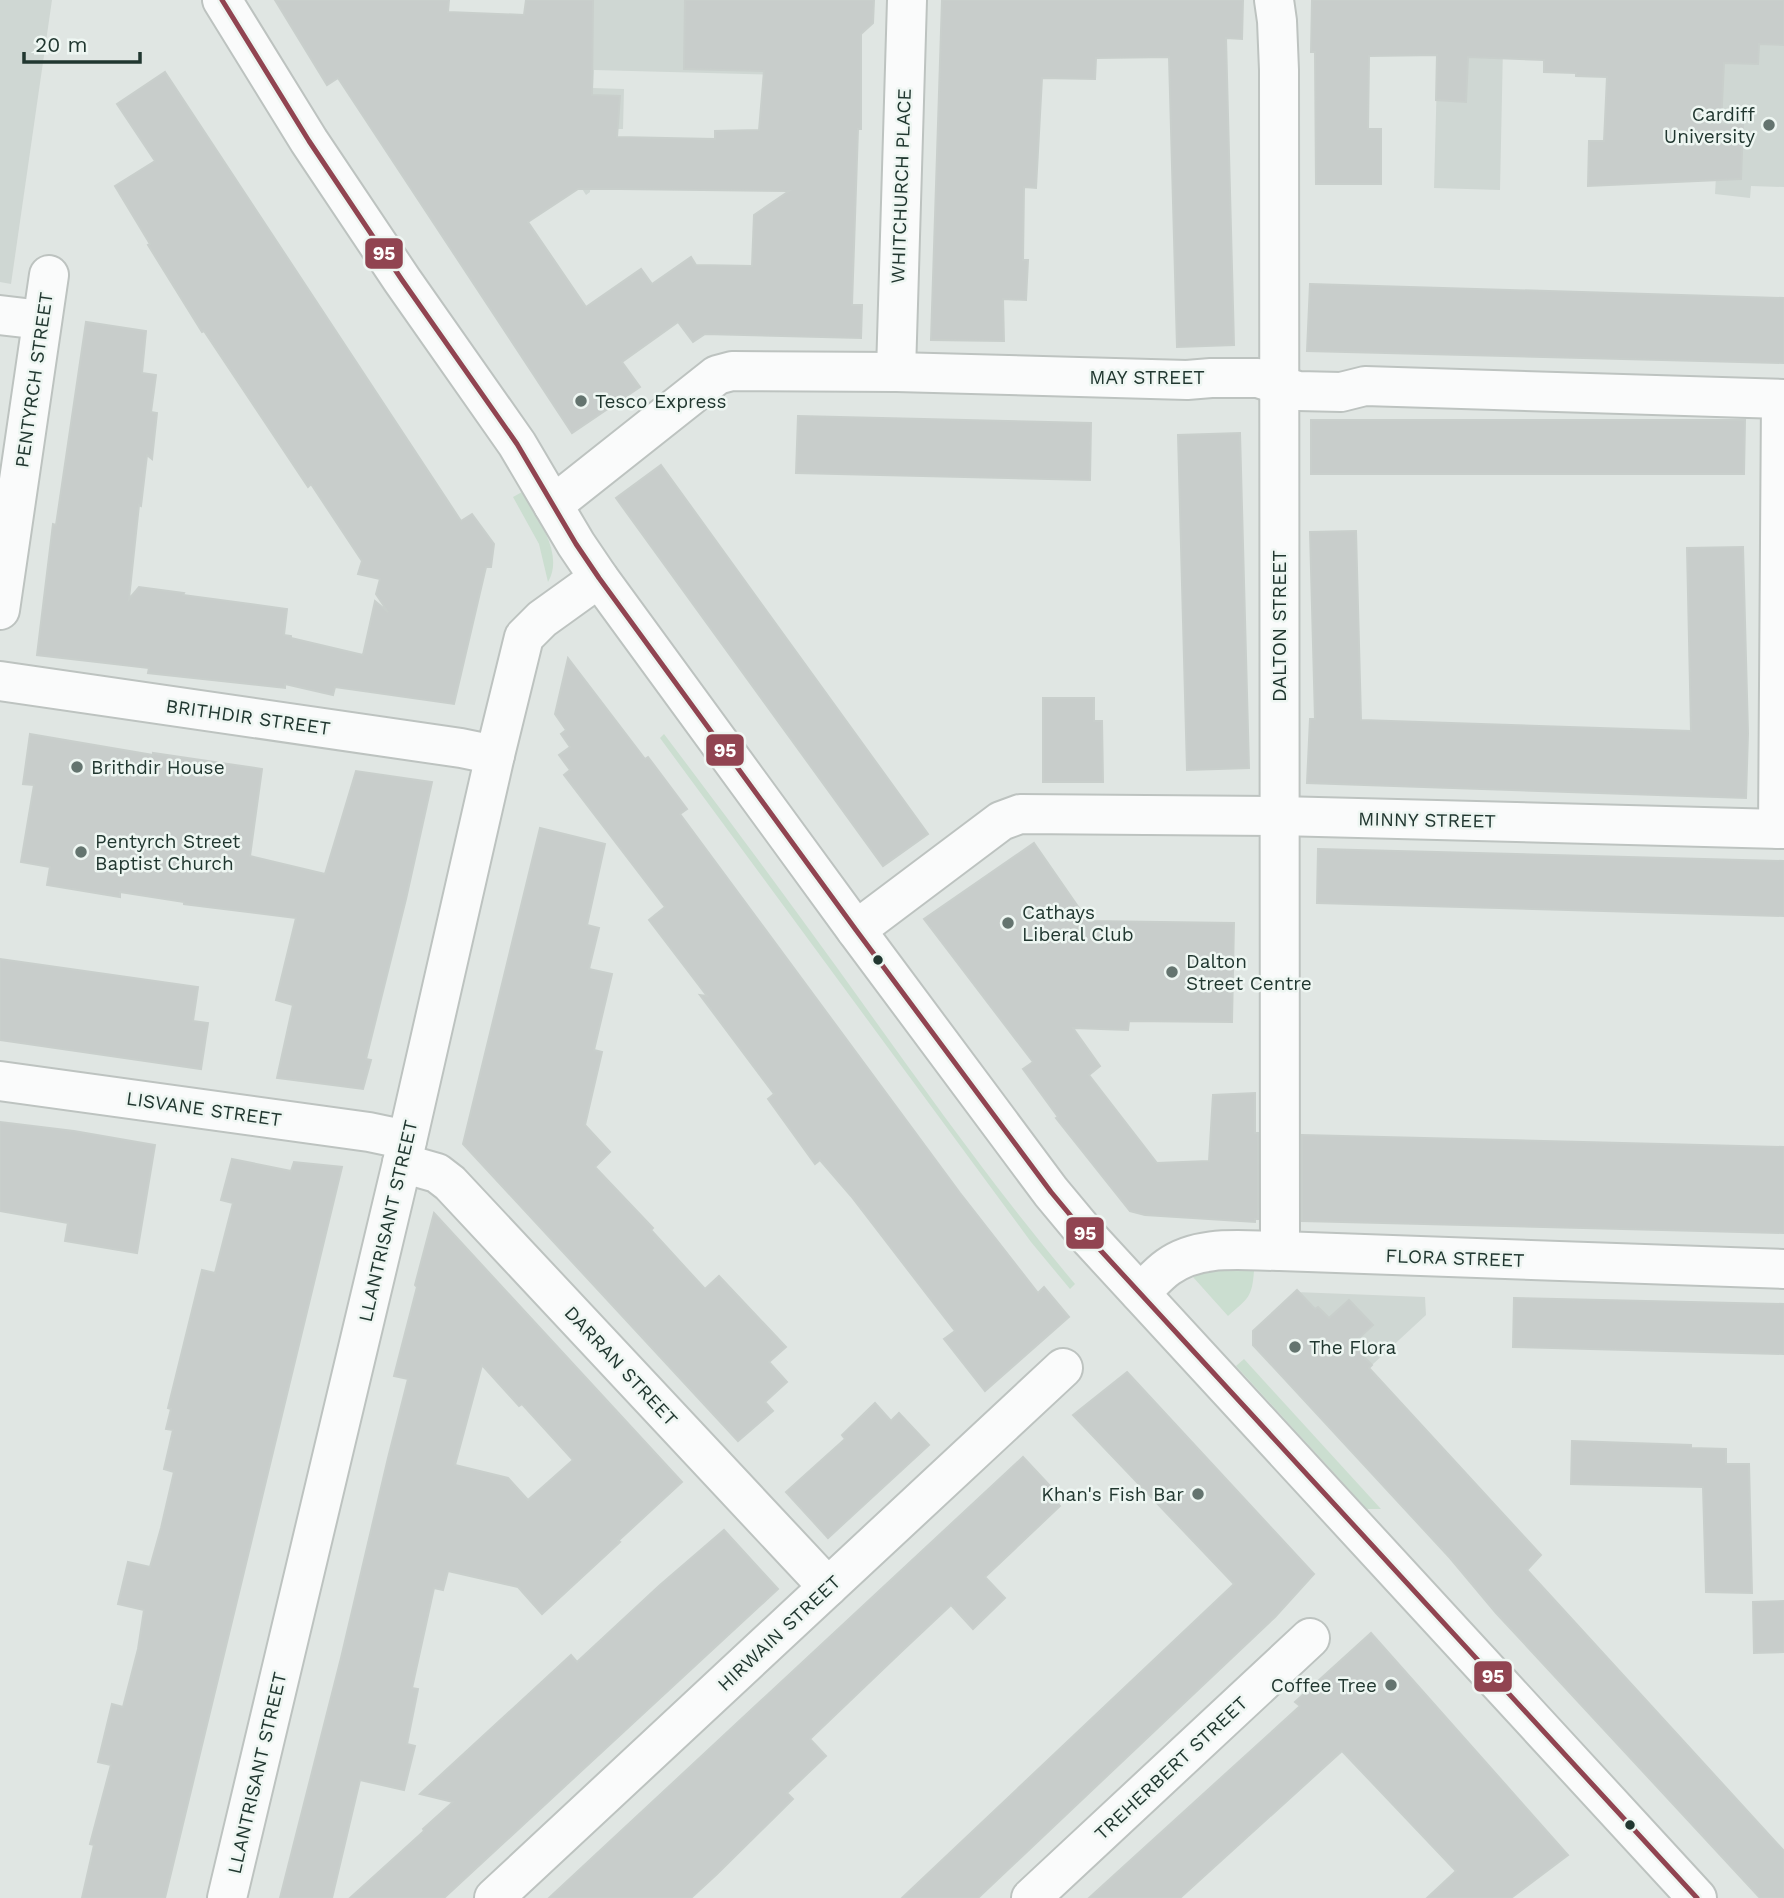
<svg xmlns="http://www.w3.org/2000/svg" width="1784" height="1898" viewBox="0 0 1784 1898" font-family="'Work Sans',sans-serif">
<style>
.built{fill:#cfd7d3}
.green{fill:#cbded0}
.building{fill:#c8cdcb;stroke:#c9cfcc;stroke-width:2;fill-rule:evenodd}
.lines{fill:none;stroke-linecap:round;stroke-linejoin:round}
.minor-casing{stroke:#bdc3c0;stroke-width:42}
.minor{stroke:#fafbfb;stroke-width:38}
.bus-1-casing{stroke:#eef6f2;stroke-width:10}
.bus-1{stroke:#914451;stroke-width:5}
.poi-dot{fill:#64746f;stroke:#eef6f2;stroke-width:2.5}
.bus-dot{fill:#213730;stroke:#eef6f2;stroke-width:2.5}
.labels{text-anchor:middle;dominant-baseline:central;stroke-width:5;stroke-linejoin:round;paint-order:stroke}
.poi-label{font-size:19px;fill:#213730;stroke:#eef6f2;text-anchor:start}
.street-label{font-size:19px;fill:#213730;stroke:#eef6f2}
.line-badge{stroke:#eef6f2;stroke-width:2.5}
.badge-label{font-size:19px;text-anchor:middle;font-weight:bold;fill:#fff}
</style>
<rect width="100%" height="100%" fill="#e0e6e3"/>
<g class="built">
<path d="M0,0H52L11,284L0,282Z"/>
<path d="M526,0H874L873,23L861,34V77L594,70L593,88L624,89L623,129H592L590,192L586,195L514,82Z"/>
<path d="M1439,0H1504L1500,190L1434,188Z"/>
<path d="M1726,0H1784V187L1751,186L1750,198L1715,194Z"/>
<path d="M1295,1292L1425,1297L1426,1315L1318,1415L1253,1345V1331Z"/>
</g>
<g class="green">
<path d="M522,492C536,517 565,553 548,582L539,544L513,497Z"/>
<path d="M664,734C723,812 781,890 838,969C915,1076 990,1183 1075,1284L1070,1289L1031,1242L660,738Z"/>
<path d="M1221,1270L1254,1271C1252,1298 1248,1298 1228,1316L1193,1277L1207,1272Z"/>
<path d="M1244,1359L1381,1509H1367L1236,1366Z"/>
</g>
<g class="building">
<path d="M275,0H449L448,12L524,15L526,0H593L592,95L620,96L617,137L715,139V131L759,130L764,71L684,69L685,0H874L873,23L861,34V129H858L852,305H862L861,338L705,334L693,342L678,322L622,362L640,387L572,433L338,78L327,85ZM578,189H620L789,191L754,215L752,266L696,265L691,257L652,284L641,269L586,307L528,222Z"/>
<path d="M942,0H1243L1242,39L1226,38L1234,345L1177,347L1169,57L1096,58L1095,79L1042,78L1036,188L1024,187L1023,260H1028L1026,300L1003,299L1004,341L931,340Z"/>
<path d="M1312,0H1784V45L1759,44L1758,64L1724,63L1721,124L1743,125L1741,179L1588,186L1589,141H1604L1607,77L1576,76V73L1544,72V60L1468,57L1466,102L1436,100L1437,55L1369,56L1368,129H1381V184H1316L1315,52H1311Z"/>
<path d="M165,72L461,521L472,514L494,544L491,567H486L454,704L335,687L333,695L285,684V688L148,673L149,668L37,655L53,524L56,525L86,322L146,331L142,373L156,375L151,412L157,413L152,459L147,455L141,506L139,505L129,599L139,587L184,593L183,595L287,609L284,635L291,636V638L363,655L375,601L388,612L376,594L380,579L358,574L362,561L311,484L308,487L204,331L202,332L148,245L150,244L115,186L155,161L117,104Z"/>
<path d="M1310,284L1784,298V363L1307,351Z"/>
<path d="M798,416L1091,423L1090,480L796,473Z"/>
<path d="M1311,420H1745L1744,474H1311Z"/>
<path d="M1240,433L1249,768L1187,770L1178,435Z"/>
<path d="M661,465L928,834L883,866L616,498Z"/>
<path d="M1356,531L1361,720L1691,731L1687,548L1743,547L1748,733L1746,798L1307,783L1310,719H1315L1310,532Z"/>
<path d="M568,658L645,759L648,757L687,809L680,814L960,1193L1038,1293L1044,1287L1069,1317L985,1391L944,1339L955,1331L851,1196L820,1160L815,1164L768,1099L774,1094L700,995L707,996L649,920L665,907L564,775L570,770L559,755L570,747L561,734L566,730L555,714Z"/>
<path d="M1043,698H1094V721H1102L1103,782H1043Z"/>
<path d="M30,734L153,755V753L262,769L250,856L325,874L356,771L432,782L406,899L366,1059L371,1060L363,1089L277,1078L293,1005L276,1000L296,918L184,904V902L120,892V897L47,885L50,867L21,862L34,785L23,784Z"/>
<path d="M540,828L605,844L587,925L599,928L589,969L612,974L594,1050L602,1052L585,1125L610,1152L595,1167L653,1228L651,1230L705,1289L719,1276L786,1347L769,1362L787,1382L765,1402L773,1411L738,1441L463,1144Z"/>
<path d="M1034,843L1088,921L1234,923L1232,1022L1129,1021L1128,1030L1073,1028L1100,1066L1089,1075L1157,1163L1209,1161L1213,1095L1255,1093V1133H1258V1219H1255V1222L1145,1215L1130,1211L1056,1118L1058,1117L1023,1069L1033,1062L924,919Z"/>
<path d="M1318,849L1784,861V916L1317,903Z"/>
<path d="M0,959L198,987L193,1021L208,1023L201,1069L0,1040Z"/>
<path d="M0,1122L74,1131L155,1145L137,1253L65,1241L68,1223L0,1211Z"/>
<path d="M1302,1135L1784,1147V1233L1302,1221Z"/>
<path d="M232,1159L291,1171L294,1162L342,1167L165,1898H82L94,1845L90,1844L111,1765L98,1762L112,1704L123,1707L138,1649L144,1610L118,1604L128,1562L150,1567L161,1528L174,1472L164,1469L173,1430L166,1429L171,1409L168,1408L202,1270L215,1273L233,1203L221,1200Z"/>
<path d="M434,1213L682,1482L618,1541L620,1542L542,1614L518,1587L448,1571L443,1590L434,1588L412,1688L418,1689L407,1744L415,1746L404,1790L360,1780L332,1898H280L341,1658L388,1458L408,1379L394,1376L417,1287L415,1285ZM482,1365L519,1406L522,1404L573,1460L528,1500L508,1478L455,1465Z"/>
<path d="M1297,1290L1315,1309L1318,1307L1329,1318L1349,1300L1373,1325L1358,1339L1361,1342L1356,1348L1372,1365L1369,1368L1541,1555L1527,1570L1784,1851V1898H1760L1496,1613L1450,1558L1253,1345V1331Z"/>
<path d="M1514,1298L1784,1304V1354L1513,1347Z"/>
<path d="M1127,1372L1314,1574L1275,1617L978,1898H902L1234,1584L1073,1415Z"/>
<path d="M875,1403L891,1421L899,1413L929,1445L828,1538L786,1492L845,1439L842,1435Z"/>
<path d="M1572,1441L1691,1445V1448L1726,1449V1464H1749L1752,1593L1706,1592L1703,1487L1571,1484Z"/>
<path d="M1023,1457L1052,1488L1048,1492L1060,1506L985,1577L1005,1598L973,1629L951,1605L901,1652L810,1739L826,1756L787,1793L793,1799L717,1874L691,1898H549Z"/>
<path d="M724,1530L778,1589L444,1898H350L424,1831L423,1829L453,1802L420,1794L571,1655L577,1662L660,1585Z"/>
<path d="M1784,1601V1652L1754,1653L1753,1602Z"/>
<path d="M1371,1633L1568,1855L1511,1898H1427L1456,1871L1342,1751L1180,1898H1089L1300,1706L1295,1702Z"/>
</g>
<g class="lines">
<g class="minor-casing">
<g id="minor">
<path d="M222,0L309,141L402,280L517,444L576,544L599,578L856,930L1051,1192L1091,1240L1697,1898"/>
<path d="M1274,0L1277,21L1279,70L1280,1251"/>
<path d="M0,315L42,320"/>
<path d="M896,372L907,0"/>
<path d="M553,505L717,375L732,371L896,372L1187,380L1211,378H1258L1298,391L1341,392L1365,386L1784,399"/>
<path d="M0,610L49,275"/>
<path d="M0,681L461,748L495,755"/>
<path d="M1778,829L1781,399"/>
<path d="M856,930L1001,821L1020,814L1279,816L1784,829"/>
<path d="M0,1081L369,1132L407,1140"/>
<path d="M402,1163L437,1173L450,1183L828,1587"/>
<path d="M1140,1293C1149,1285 1158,1274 1168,1267C1200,1244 1243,1251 1280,1251L1784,1269"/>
<path d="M227,1898L402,1163L495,755L524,637L542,619L599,578"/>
<path d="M494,1898L1063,1368"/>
<path d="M1031,1898L1310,1638"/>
</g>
</g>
<use href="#minor" class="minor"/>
<g class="bus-1-casing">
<path id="bus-1" d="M222,0L309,141L402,280L517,444L576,544L599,578L856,930L1051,1192L1091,1240L1697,1898"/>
</g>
<use href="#bus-1" class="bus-1"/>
</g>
<g class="poi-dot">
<circle cx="1769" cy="125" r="7"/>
<circle cx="581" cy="401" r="7"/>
<circle cx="77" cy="767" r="7"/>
<circle cx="81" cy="852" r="7"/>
<circle cx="1008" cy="923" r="7"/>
<circle cx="1172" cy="972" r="7"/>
<circle cx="1295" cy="1347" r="7"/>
<circle cx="1198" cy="1494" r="7"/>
<circle cx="1391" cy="1685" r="7"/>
</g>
<g class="bus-dot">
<circle cx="878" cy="960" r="6"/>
<circle cx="1630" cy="1825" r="6"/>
</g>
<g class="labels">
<g class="poi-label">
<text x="1755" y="114" text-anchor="end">Cardiff<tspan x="1755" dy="22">University</tspan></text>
<text x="595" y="401">Tesco Express</text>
<text x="91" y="767">Brithdir House</text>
<text x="95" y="841">Pentyrch Street<tspan x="95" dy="22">Baptist Church</tspan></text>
<text x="1022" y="912">Cathays<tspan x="1022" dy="22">Liberal Club</tspan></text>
<text x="1186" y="961">Dalton<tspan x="1186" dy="22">Street Centre</tspan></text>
<text x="1309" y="1347">The Flora</text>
<text x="1184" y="1494" text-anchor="end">Khan's Fish Bar</text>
<text x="1377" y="1685" text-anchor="end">Coffee Tree</text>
</g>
<g class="street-label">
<text transform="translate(901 186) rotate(-88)">WHITCHURCH PLACE</text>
<text x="1147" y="377">MAY STREET</text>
<text transform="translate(34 380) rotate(-82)">PENTYRCH STREET</text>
<text transform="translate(1279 626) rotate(-90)">DALTON STREET</text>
<text transform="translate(248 717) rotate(8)">BRITHDIR STREET</text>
<text transform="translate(1427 820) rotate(1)">MINNY STREET</text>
<text transform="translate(204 1109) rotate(8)">LISVANE STREET</text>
<text transform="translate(388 1221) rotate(-77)">LLANTRISANT STREET</text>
<text transform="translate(1455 1258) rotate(2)">FLORA STREET</text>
<text transform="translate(621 1366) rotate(47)">DARRAN STREET</text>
<text transform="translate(779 1633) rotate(-43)">HIRWAIN STREET</text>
<text transform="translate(1171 1768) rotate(-43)">TREHERBERT STREET</text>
<text transform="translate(257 1773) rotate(-77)">LLANTRISANT STREET</text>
</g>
</g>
<g class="line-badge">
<rect x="364" y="237" width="40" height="33" rx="7" fill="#914451"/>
<rect x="705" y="733" width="40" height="34" rx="7" fill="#914451"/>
<rect x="1065" y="1216" width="40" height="34" rx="7" fill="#914451"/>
<rect x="1473" y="1660" width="40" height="33" rx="7" fill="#914451"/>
</g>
<g class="badge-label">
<text x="384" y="260">95</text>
<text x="725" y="757">95</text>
<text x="1085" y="1240">95</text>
<text x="1493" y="1683">95</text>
</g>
<path d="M24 52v10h116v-10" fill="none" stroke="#213730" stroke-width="3.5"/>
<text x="35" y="52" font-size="21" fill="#213730" stroke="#eef6f2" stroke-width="5" paint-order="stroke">20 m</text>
</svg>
